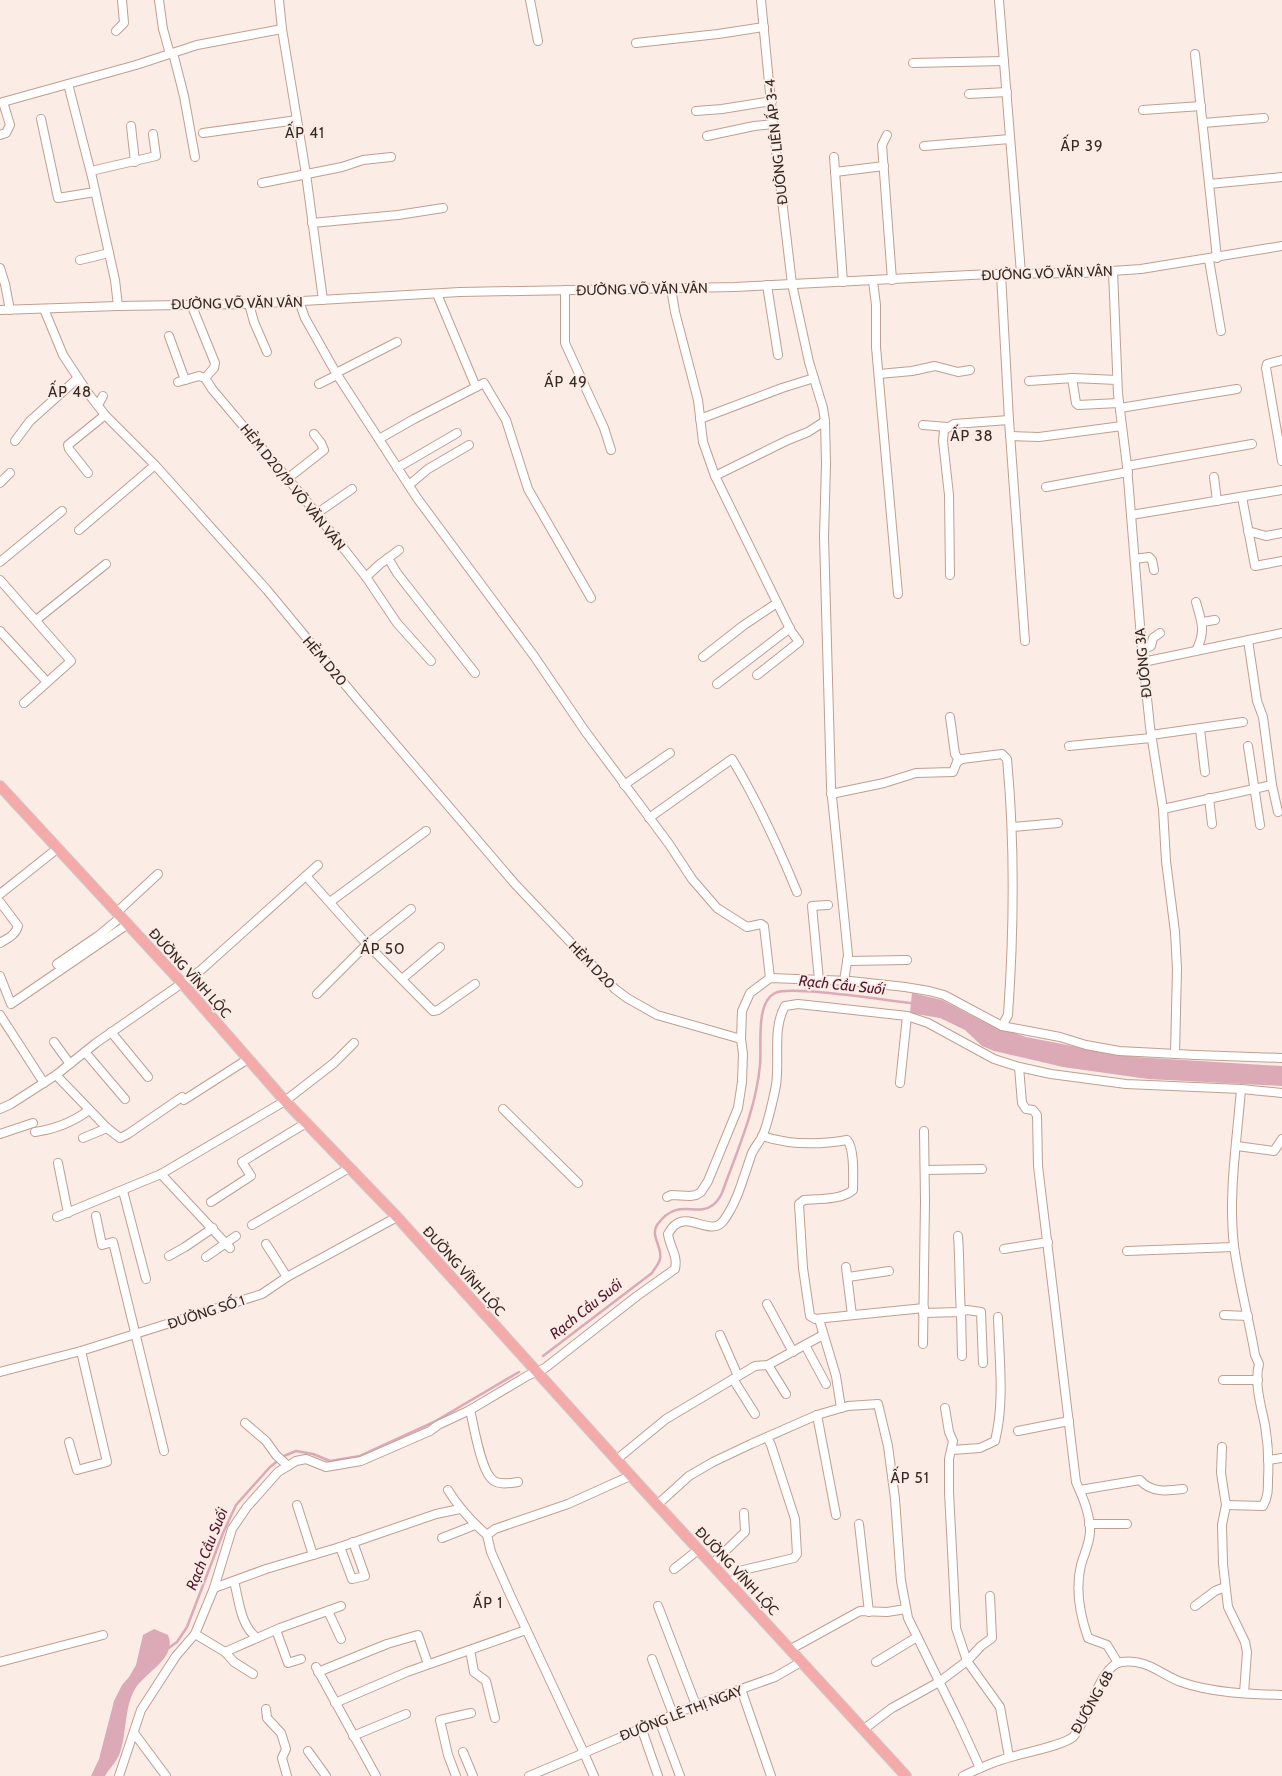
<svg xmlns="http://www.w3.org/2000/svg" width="1282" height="1776" viewBox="0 0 1282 1776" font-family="Cabin,sans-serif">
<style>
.water{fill:#dca9b7}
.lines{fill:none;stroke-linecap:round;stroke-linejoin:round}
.stream{stroke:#dca9b7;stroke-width:2.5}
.minor-casing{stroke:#c09f91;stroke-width:10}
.major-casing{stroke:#cfccca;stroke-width:12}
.minor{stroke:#fff;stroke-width:8}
.major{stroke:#f5aaaa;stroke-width:10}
.labels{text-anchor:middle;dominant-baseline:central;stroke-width:4;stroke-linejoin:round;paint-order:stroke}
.street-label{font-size:14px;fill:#362923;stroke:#fbece6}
.neighbourhood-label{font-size:15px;letter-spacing:1px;fill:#362923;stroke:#fbece6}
.water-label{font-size:15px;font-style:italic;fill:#51152d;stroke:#fbece6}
</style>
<rect width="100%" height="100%" fill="#fbece6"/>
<g class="water">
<path d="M912,993L942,1000L990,1025L1009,1031L1026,1037L1093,1050L1135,1057L1282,1066V1086L1148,1079L1063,1067L994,1051L982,1046L965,1030L940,1018L910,1013Z"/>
<path d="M154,1629L168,1635C178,1658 145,1672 135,1689C124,1708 127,1732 120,1753C117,1761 109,1769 105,1776H91L99,1759L114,1701L122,1685L129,1677L136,1665L143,1635Z"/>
</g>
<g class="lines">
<g class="stream">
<path d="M543,1356L652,1273C654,1269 659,1264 660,1259C663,1248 650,1236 657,1225C678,1196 696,1218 713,1205C717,1202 720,1197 722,1193C737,1151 756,1109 760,1065C762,1046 755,1003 775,993C790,985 890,1001 912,1003"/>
<path d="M166,1650L177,1642L187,1627L223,1533L236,1505L270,1467L284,1456L296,1451L313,1454L330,1461L360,1456L434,1422L519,1372"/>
</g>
<g class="minor-casing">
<g id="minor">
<path d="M159,0L163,29L170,54"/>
<path d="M279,0L282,29L306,174L323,300"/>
<path d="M530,0L538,41"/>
<path d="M761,0L773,124L792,284L809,362L823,408L825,421L826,464L824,537L831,787L848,955L844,981"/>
<path d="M999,0L1021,273"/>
<path d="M116,31L124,23L122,0"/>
<path d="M636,43L718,34L764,27"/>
<path d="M173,53L184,96L195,157"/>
<path d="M1195,54L1217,258"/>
<path d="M913,63L1004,61"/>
<path d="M68,84L92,177L115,280L118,306"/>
<path d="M969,94L1007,92"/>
<path d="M1143,110L1201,106"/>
<path d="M696,111L722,109L772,101"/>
<path d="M41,119L58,198L95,192"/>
<path d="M1203,123L1264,118"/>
<path d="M131,126L135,162"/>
<path d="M203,133L297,120"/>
<path d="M0,135L6,133L10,125L3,102L136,65L197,45L282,29"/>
<path d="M887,135L882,145L892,280"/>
<path d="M707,136L754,126L773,124"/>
<path d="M924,146L1010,139"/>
<path d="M834,157L843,282"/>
<path d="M91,171L156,156L153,134"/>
<path d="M835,172L884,166"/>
<path d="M262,183L342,167L363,160L391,157"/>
<path d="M1209,184L1282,177"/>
<path d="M312,223L398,215L443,208"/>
<path d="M80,260L109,253"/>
<path d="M1209,260L1221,331"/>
<path d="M0,268L5,284L10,310"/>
<path d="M1113,271L1118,394L1127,466L1142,650L1150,727L1163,809L1166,861L1175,932L1177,969L1175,1054"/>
<path d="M1001,274L1009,420L1025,641"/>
<path d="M873,281L876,305V347L898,594"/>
<path d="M767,285L778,355"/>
<path d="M671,288L675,312L698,400L703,442L715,476L791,631L799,642L757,675"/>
<path d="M565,290V343L604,428L611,450"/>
<path d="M437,294L476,387"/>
<path d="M299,301L305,318L336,373L417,498L534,656L585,731L669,844L692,879L717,908L747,927L761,924L764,926L770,978"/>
<path d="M191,304L215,363L214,368L205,378L212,389L304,498L366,577L397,623L431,661"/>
<path d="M249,304L254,322L267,352"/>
<path d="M44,309L63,355L88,393L105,415L155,465L267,590L357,699L515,884L594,967L615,989L627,998L657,1015L741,1039"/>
<path d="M0,310L118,306L249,304L460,292L735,287L990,274L1082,273L1141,269L1282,246"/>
<path d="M169,336L185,380"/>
<path d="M1282,360L1267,364L1266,368L1282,461"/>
<path d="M336,373L397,342"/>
<path d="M879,374L912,371L935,366L958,372L970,370"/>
<path d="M1072,378L1076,403L1078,405L1119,403"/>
<path d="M1029,381L1073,378L1117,380"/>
<path d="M178,382L199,376L205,378"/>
<path d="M319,384L337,375"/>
<path d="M98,405L103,396"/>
<path d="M1120,408L1237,389"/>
<path d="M700,419L782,388L814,378"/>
<path d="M923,425L947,427"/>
<path d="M1010,436L1039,437L1122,426"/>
<path d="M379,439L414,419L484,383L506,420L528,489L591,598"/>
<path d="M15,441L30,421L78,378"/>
<path d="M1127,466L1252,444"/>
<path d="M397,468L457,433"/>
<path d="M88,473L69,449L68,445L105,415"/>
<path d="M715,476L788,440L808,432L825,421"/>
<path d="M1214,477L1217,501"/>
<path d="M287,479L324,450L321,443L314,434"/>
<path d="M0,483L10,473"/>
<path d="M409,485L428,469L469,445"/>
<path d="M1046,487L1128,472"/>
<path d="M1242,497L1255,566L1282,561"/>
<path d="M316,514L352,489"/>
<path d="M1131,515L1282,490"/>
<path d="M79,530L155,465"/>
<path d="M1248,531L1266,536L1282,533"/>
<path d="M388,558L397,573L475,673"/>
<path d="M1135,559L1149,557L1152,560L1154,570"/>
<path d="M0,562L62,511"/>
<path d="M950,575L949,495L943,441L944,430L954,424L1009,420"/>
<path d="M366,577L380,564L399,550"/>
<path d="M0,580L71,661L24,703"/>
<path d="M36,620L106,564"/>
<path d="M1202,622L1215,620"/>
<path d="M0,631L47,682"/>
<path d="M1248,640L1257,701L1263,717L1272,785L1278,812"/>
<path d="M1142,650L1151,646L1153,638L1160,633"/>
<path d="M1196,651C1206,631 1202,623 1196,602"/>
<path d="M703,657L744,625L777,603"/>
<path d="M1143,662L1282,633"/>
<path d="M717,684L790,628"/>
<path d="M950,717L955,754L959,760"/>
<path d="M1200,729L1205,772"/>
<path d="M1151,735L1243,722"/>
<path d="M1069,746L1151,738"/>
<path d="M1248,746L1260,825"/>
<path d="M624,785L670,753"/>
<path d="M831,794L884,783L916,773L953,772L957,762L962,759L1002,754L1007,759C1015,844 1014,930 1008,1015L1002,1026"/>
<path d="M1209,798L1212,824"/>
<path d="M1163,809L1272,785"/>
<path d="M649,818L732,759C758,802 778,846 797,892"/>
<path d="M1012,827L1058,823"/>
<path d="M306,876L363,940L433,1011L438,1010L475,984"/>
<path d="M0,894L58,848"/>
<path d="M0,902L18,926C15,936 8,938 0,943"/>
<path d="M330,902L426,831"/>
<path d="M117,912L158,874"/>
<path d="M847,961L907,960"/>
<path d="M57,964L98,936L121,917"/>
<path d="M0,976L11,1004L128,924"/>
<path d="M402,979L440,947"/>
<path d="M819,980L812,906L828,905"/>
<path d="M317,994L367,944L411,909"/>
<path d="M0,1015L44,1083"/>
<path d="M111,1032L148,1077"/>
<path d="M54,1042L70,1064"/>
<path d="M85,1052L125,1099"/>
<path d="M1019,1067L1022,1103L1026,1109L1033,1110L1037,1115L1038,1166L1076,1482C1083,1498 1090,1513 1090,1531C1090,1543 1084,1554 1081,1565C1075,1589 1080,1615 1088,1638L1107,1645L1118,1663"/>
<path d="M56,1075L107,1128L120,1138L128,1134L182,1097L184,1100L248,1059"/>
<path d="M900,1083L907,1016"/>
<path d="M0,1109L11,1104L56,1075L96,1043L201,970L318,865"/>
<path d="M503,1109L578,1183"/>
<path d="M35,1132C55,1129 72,1123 89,1110"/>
<path d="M0,1134L33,1123"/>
<path d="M762,1136C790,1145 819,1145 847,1140C855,1149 853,1178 853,1190C842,1200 818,1199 804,1200L799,1204L803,1268L810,1316L815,1319L924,1308"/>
<path d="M83,1138L107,1128"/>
<path d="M1237,1146L1274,1151L1282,1139"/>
<path d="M58,1163L68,1213"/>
<path d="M925,1170L982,1169"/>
<path d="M161,1174L230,1248"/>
<path d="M123,1191L146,1279"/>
<path d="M667,1197L671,1195L690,1196L696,1195L701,1192L708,1181L738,1108L742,1082L743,1054L741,1039L742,1011L750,993L770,978L850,981L905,987L929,991L944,995L1002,1026L1060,1037L1086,1045L1119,1051L1196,1055L1282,1058"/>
<path d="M211,1202L251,1176L242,1162L306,1123"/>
<path d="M96,1216L102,1245L113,1242L164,1451"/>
<path d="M57,1217L161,1174L285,1101L334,1063L354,1043"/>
<path d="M252,1225L349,1168"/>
<path d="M958,1236C960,1262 959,1287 961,1312L967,1310L981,1312L983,1363"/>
<path d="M266,1244L287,1277"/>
<path d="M1004,1249L1048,1242"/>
<path d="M1127,1251L1234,1247"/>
<path d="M169,1256L185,1247L213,1228"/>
<path d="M206,1257L236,1236"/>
<path d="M846,1267L852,1315"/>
<path d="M848,1277L889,1271"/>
<path d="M767,1304L793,1352"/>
<path d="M923,1313L961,1312L962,1356"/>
<path d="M1224,1315L1248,1316"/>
<path d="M819,1319L836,1376L841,1408"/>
<path d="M720,1335L738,1376"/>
<path d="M923,1344L925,1201L924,1131"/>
<path d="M805,1345L826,1384"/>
<path d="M768,1365L786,1394"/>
<path d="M0,1372L81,1351L262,1294L287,1277L397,1217"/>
<path d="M733,1379L755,1414"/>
<path d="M1223,1380H1258"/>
<path d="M945,1408L949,1432L953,1441L949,1459V1492L956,1628L967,1661L1000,1707L1009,1757"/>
<path d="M470,1410C474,1426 481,1473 494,1481C501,1485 510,1483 518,1482"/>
<path d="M817,1415L836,1515"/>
<path d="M245,1423L266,1441L276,1455L288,1466"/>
<path d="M1018,1431L1069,1421"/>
<path d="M69,1442L77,1470L107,1462L81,1351"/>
<path d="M1222,1447L1221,1473L1226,1505L1222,1525L1223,1564L1228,1607L1245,1642L1247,1652L1244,1693"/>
<path d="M952,1450L980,1448L995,1441C1005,1401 999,1358 998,1317"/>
<path d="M616,1460L666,1419L755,1366L768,1365L823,1335"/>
<path d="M1268,1460L1282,1458"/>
<path d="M448,1490C459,1508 471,1521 487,1535"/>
<path d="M1080,1490L1140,1480C1151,1493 1167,1491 1183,1489"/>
<path d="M297,1505L313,1555"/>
<path d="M657,1505L689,1476L713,1462L751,1444L817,1415L848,1406L878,1404L888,1446L895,1499L901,1581L908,1618L959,1722L980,1768"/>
<path d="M1226,1505L1263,1506C1268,1497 1268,1490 1268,1480C1269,1462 1268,1443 1265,1425C1261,1406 1254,1383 1259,1364L1255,1355C1249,1319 1239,1283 1234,1246C1228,1194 1237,1141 1241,1089"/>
<path d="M859,1524L869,1612"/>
<path d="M1089,1524H1127"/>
<path d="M442,1538L475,1525"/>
<path d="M340,1547L352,1579L365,1576L353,1542"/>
<path d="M712,1564L745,1532L744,1513"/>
<path d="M674,1569L698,1550"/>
<path d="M234,1581C239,1600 240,1625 257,1638"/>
<path d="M730,1584L743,1570L794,1558L797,1554L795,1519L771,1445L767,1437"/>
<path d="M214,1588L266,1569L340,1547L436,1514L460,1509"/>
<path d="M658,1606L696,1705"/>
<path d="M1195,1606L1215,1591L1225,1587"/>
<path d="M328,1611L341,1639"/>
<path d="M276,1630L288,1663L301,1659"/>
<path d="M195,1634L225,1652L280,1628L341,1606"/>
<path d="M791,1649L860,1611L887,1612L906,1609"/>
<path d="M470,1650L474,1672L486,1681L495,1718"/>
<path d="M225,1652L234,1662L253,1674"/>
<path d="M652,1659L673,1714"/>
<path d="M0,1662L103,1635"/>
<path d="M876,1662L917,1637"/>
<path d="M316,1667L376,1776"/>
<path d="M318,1672L387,1644L418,1635L428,1664"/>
<path d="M741,1689L771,1776"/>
<path d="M335,1703L407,1672L526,1630"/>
<path d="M266,1709L267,1718L281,1733L286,1749L282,1758L287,1776"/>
<path d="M659,1720L680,1776"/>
<path d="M641,1727L658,1776"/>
<path d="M864,1729L892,1708L939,1682L967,1661L981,1646L992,1638L990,1596"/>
<path d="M134,1733L166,1776"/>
<path d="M353,1736L406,1714"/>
<path d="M308,1751L326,1776"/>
<path d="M463,1752L473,1776"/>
<path d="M119,1776L141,1710L176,1656L195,1634L214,1588L232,1529L247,1507L278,1472L296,1461L306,1459L326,1467L361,1461L430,1431L438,1425L470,1410L527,1376L545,1368L637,1296L675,1269C678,1255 670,1248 668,1234C670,1231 672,1227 675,1225C690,1212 712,1238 724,1220C738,1201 744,1175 752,1153C755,1147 759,1142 762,1137C767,1127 774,1096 776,1085C780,1059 772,1029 785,1006L798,1004L826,1007L907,1016L928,1023L994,1059L1019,1067L1051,1074L1126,1084L1241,1089L1282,1093"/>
<path d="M456,1776L448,1755L440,1720L471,1713"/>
<path d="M529,1776L584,1753L512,1599L491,1552L487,1535L495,1529L568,1504L630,1476"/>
<path d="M594,1776L584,1753L696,1705L775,1677L801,1662"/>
<path d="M963,1776C976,1770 988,1764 1001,1760C1017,1754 1063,1746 1073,1737C1089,1720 1099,1666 1121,1662C1148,1659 1158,1673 1181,1682C1212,1693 1249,1694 1282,1695"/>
</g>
</g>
<g class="major-casing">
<path id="major" d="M0,786L182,983L285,1101L397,1217L641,1487L906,1776"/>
</g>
<use href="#minor" class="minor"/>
<use href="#major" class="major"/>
</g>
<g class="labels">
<g class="street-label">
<text transform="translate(776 142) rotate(-96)">ĐƯỜNG LIÊN ẤP 3-4</text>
<text transform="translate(1047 273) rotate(-2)">ĐƯỜNG VÕ VĂN VÂN</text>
<text transform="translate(642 289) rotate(-1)">ĐƯỜNG VÕ VĂN VÂN</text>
<text transform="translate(237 303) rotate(-1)">ĐƯỜNG VÕ VĂN VÂN</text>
<text transform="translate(293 487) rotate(51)">HẺM D20/19 VÕ VĂN VÂN</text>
<text transform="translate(325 661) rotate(50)">HẺM D20</text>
<text transform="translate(1143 663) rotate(-96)">ĐƯỜNG 3A</text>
<text transform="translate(592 965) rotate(46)">HẺM D20</text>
<text transform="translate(190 973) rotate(48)">ĐƯỜNG VĨNH LỘC</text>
<text transform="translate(464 1271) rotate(48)">ĐƯỜNG VĨNH LỘC</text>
<text transform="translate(206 1312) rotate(-18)">ĐƯỜNG SỐ 1</text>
<text transform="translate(737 1571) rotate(47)">ĐƯỜNG VĨNH LỘC</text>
<text transform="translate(1092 1702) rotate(-60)">ĐƯỜNG 6B</text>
<text transform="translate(681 1713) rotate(-21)">ĐƯỜNG LÊ THỊ NGAY</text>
</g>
<g class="neighbourhood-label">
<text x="305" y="133">ẤP 41</text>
<text x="1082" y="146">ẤP 39</text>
<text x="566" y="382">ẤP 49</text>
<text x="70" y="392">ẤP 48</text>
<text x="972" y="436">ẤP 38</text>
<text x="383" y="949">ẤP 50</text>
<text x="910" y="1478">ẤP 51</text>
<text x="488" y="1603">ẤP 1</text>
</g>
<g class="water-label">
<text transform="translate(842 985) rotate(6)">Rạch Cầu Suối</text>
<text transform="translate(586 1309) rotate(-38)">Rạch Cầu Suối</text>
<text transform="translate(207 1549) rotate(-68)">Rạch Cầu Suối</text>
</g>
</g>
</svg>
